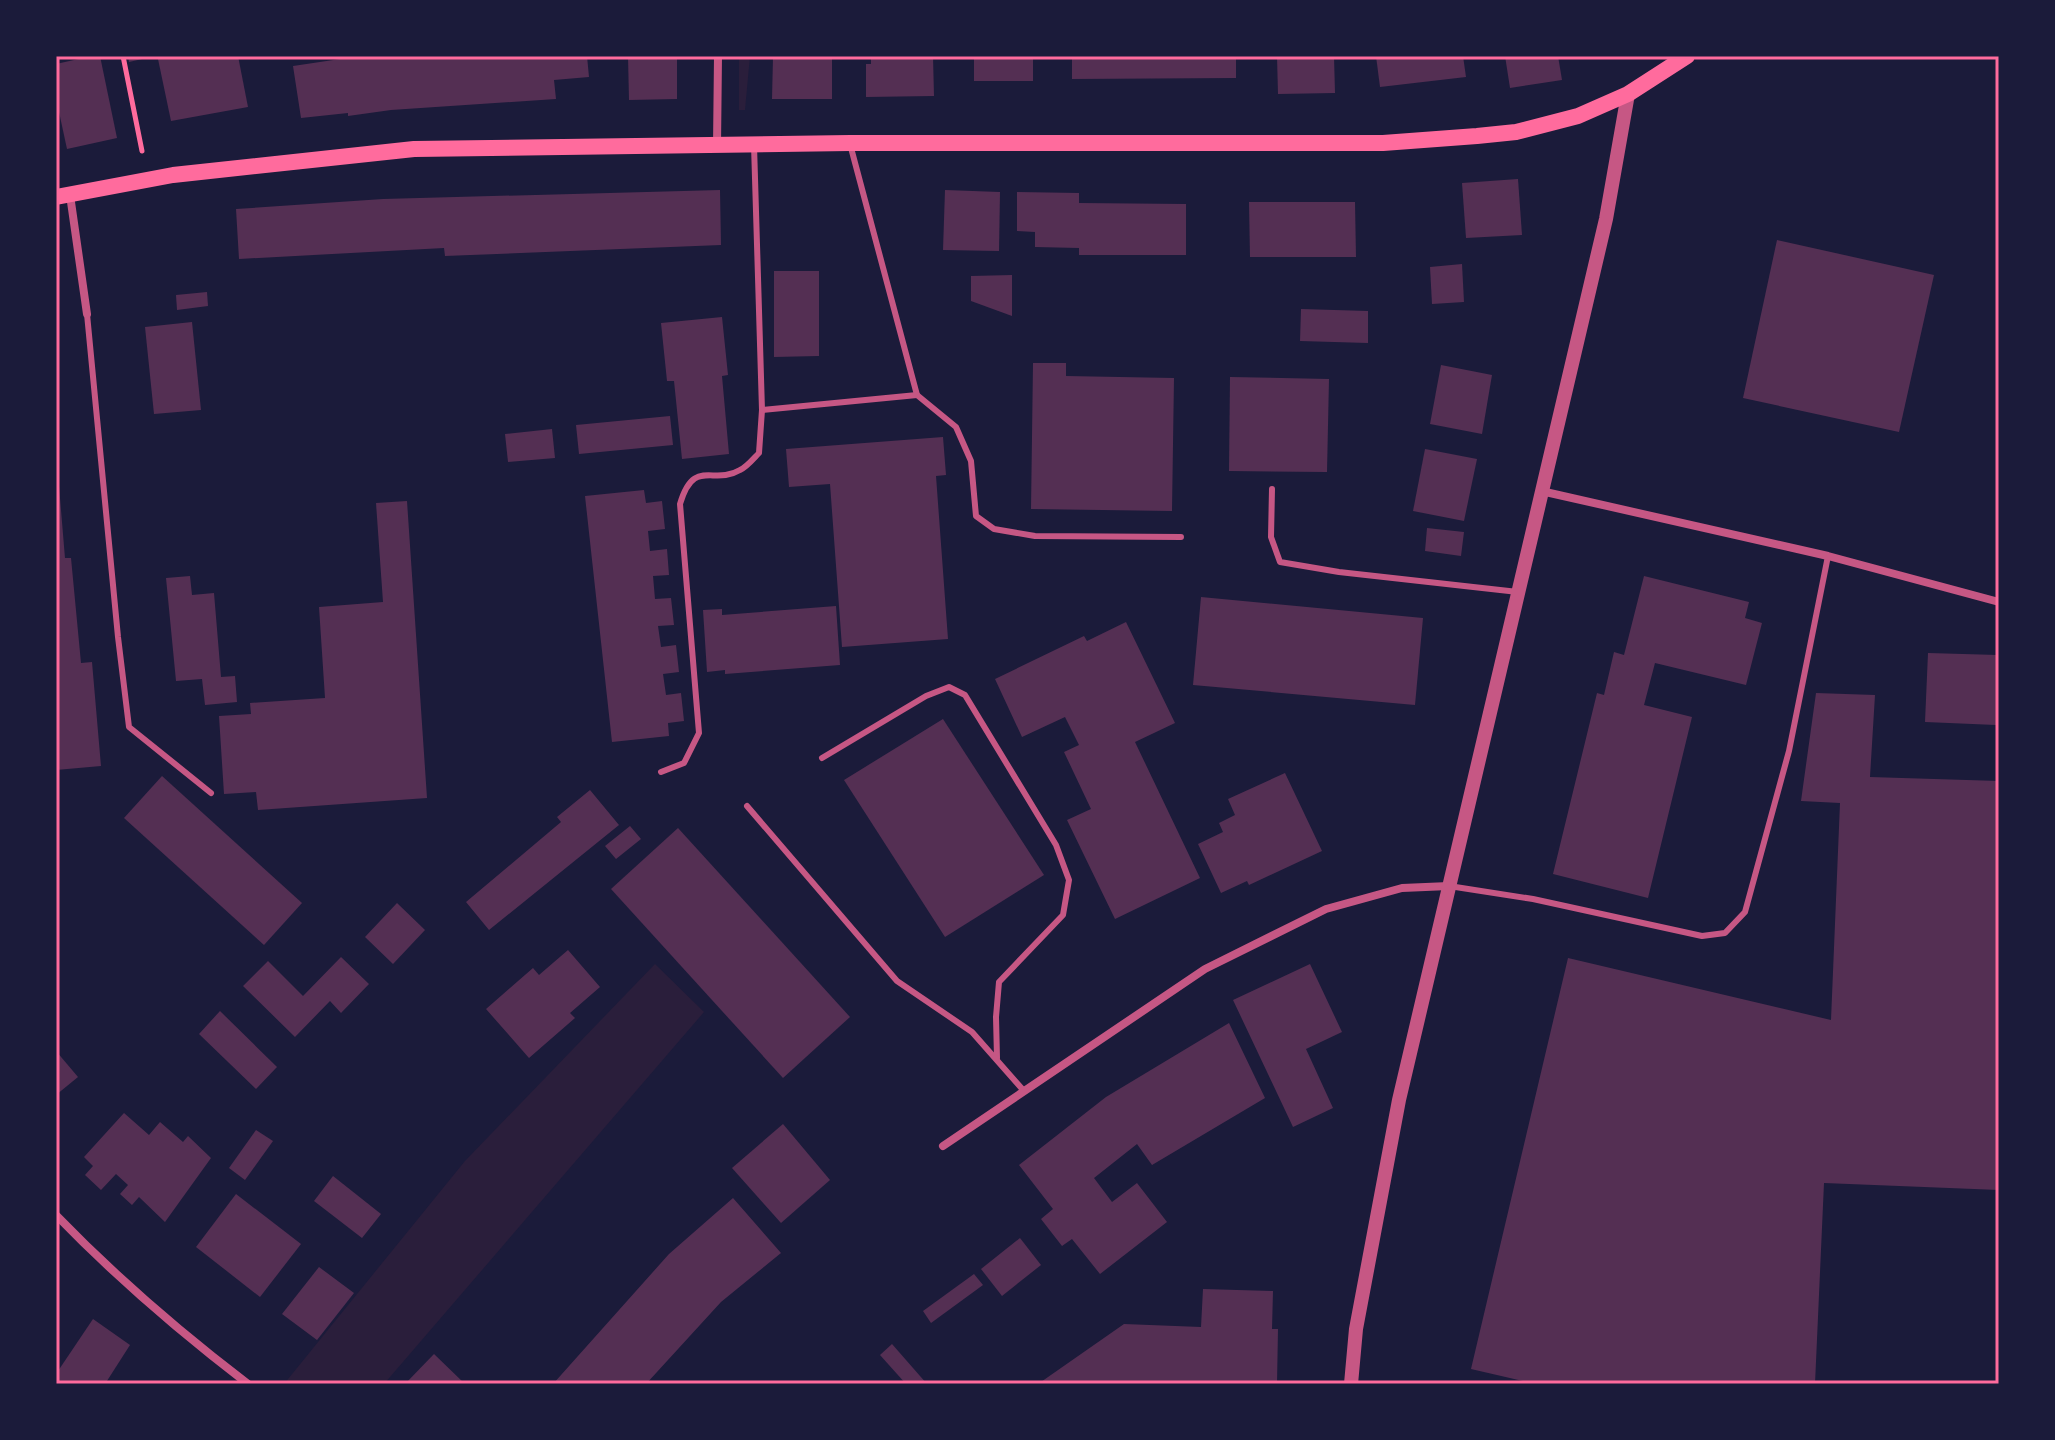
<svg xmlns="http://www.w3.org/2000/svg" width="2055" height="1440" viewBox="0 0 2055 1440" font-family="Figtree,sans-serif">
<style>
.green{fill:#2a1e3b}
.building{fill:#542f53}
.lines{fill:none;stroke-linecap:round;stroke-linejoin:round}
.path{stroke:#ff6b9d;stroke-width:5}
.service{stroke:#c65784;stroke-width:6}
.minor{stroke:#c65784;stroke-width:8}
.tertiary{stroke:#c65784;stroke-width:14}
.secondary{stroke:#ff6b9d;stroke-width:16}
.neatline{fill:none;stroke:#ff6b9d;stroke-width:3}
</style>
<rect width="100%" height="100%" fill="#1b1b3a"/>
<g class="green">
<path d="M739,56H750L745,110H739Z"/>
<path d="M655,964L704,1012L384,1384H284L465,1161Z"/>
</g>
<g class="building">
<path d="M92,56H100L117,138L67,149L56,98V64Z"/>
<path d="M128,56H151V57L129,62Z"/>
<path d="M165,56H238L248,107L171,121L158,59Z"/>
<path d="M340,56H587L589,77L554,80L556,99L391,110L348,116V113L301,118L293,66L340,59Z"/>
<path d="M628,56H677V99L629,100Z"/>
<path d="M871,56H933L934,96L866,97V64H871Z"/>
<rect x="974" y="56" width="59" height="25"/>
<path d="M1072,56H1236V78L1072,79Z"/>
<path d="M1277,56H1334L1335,93L1278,94Z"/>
<path d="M1376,56H1463L1466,77L1380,87Z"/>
<path d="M1505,56H1558L1562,80L1510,88Z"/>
<path d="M773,57L832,58V99H772Z"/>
<path d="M1518,179L1522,235L1466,238L1462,183Z"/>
<path d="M720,190L721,245L445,256L444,248L239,259L236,209L383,199Z"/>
<path d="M945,190L1000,192L999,251L943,250Z"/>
<path d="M1017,192L1079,193V203L1186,204V255H1079V248L1035,247V232L1017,231Z"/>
<path d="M1249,202H1355L1356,257H1250Z"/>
<path d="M1777,240L1934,275L1899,432L1743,398Z"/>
<path d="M1462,264L1464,302L1432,304L1430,267Z"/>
<path d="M774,271H819V356L774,357Z"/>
<path d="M1012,275V316L971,301V276Z"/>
<path d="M207,292L208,306L177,310L176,295Z"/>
<path d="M1301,309L1368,311V343L1300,341Z"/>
<path d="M722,317L728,375L722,376L729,454L682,459L674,381H667L661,323Z"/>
<path d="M192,322L201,410L154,414L145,327Z"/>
<path d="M1033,363H1066V376L1174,378L1172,511L1031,509Z"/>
<path d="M1441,365L1492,375L1482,434L1430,424Z"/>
<path d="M1230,377L1329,379L1327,472L1229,471Z"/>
<path d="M670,416L673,445L579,454L576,425Z"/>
<path d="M552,429L555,458L508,462L505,434Z"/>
<path d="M943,437L946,475L936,476L948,639L842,647L830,484L789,487L786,449Z"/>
<path d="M1425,449L1477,459L1464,521L1413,511Z"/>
<path d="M56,474H58L65,558H71L81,663L92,662L101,766L56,770Z"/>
<path d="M644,490L646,503L662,501L665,529L648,531L650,551L667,549L669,575L653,576L655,599L671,598L674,625L658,626L661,647L676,645L679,672L663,674L666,695L681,693L684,721L668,723L669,736L612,742L585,496Z"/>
<path d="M407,501L427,798L258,810L256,792L224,794L219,716L251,714L250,703L325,698L319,607L383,602L376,503Z"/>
<path d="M1427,528L1464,532L1461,556L1425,551Z"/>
<path d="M190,576L192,595L214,593L221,677L235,676L237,702L205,705L202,679L176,681L166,578Z"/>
<path d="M1644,576L1749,602L1745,618L1762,623L1746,685L1655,663L1644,705L1692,717L1648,898L1553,874L1597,693L1604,695L1614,652L1624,655Z"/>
<path d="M1201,597L1423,618L1415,705L1193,685Z"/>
<path d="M836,606L840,665L725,674V670L707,672L703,610L722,609V615Z"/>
<path d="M1126,622L1175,723L1135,742L1200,878L1115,919L1067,820L1091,809L1064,752L1079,745L1065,717L1022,737L995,679L1084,636L1087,641Z"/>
<path d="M1928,653L1998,655L1996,725L1925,722Z"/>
<path d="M1816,693L1875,695L1870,777L1999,781V1190L1824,1183L1815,1384H1536L1471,1369L1568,958L1831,1020L1840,803L1801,801Z"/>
<path d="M943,719L1044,875L945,937L844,780Z"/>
<path d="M1285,773L1322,851L1249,885L1247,881L1221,893L1198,844L1223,832L1219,823L1235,815L1228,799Z"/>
<path d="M162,776L302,903L264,945L124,818Z"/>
<path d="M590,790L619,825L489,930L466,902L561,822L557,817Z"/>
<path d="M630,826L641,839L616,859L605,846Z"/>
<path d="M678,828L850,1017L783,1078L611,889Z"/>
<path d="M397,903L425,930L393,964L365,937Z"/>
<path d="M568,950L600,987L570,1013L575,1018L529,1058L486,1009L533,968L539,975Z"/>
<path d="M341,957L369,984L341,1013L330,1001L295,1037L243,986L268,961L303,996Z"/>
<path d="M1310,964L1342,1032L1306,1049L1333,1108L1293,1127L1233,1000Z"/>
<path d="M220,1011L277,1067L256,1089L199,1034Z"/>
<path d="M1229,1023L1265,1098L1152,1165L1137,1144L1094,1178L1112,1202L1137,1183L1167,1222L1100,1274L1072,1239L1062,1246L1041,1219L1053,1209L1019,1165L1106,1097Z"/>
<path d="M56,1051L78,1077L56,1095Z"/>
<path d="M124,1113L149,1135L160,1122L183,1142L188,1136L211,1158L165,1222L139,1197L132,1205L120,1194L128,1185L116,1174L101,1190L85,1175L93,1166L84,1157Z"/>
<path d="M783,1124L830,1180L781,1223L732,1168Z"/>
<path d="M256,1130L273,1141L245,1180L229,1168Z"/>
<path d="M333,1176L381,1214L362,1238L314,1201Z"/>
<path d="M236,1194L301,1244L260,1297L196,1247Z"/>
<path d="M733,1198L781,1253L721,1302L646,1384H553L669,1254Z"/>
<path d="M1020,1238L1041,1265L1002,1296L981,1269Z"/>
<path d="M319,1267L354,1293L317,1340L282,1314Z"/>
<path d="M974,1274L983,1285L931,1323L923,1311Z"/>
<path d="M1203,1289L1273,1291L1272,1329H1278L1277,1384H1038L1124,1324L1201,1327Z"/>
<path d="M93,1319L130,1345L105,1384H56V1374Z"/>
<path d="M892,1344L927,1384H906L880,1355Z"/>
<path d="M434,1354L465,1384H405Z"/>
</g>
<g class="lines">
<path class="path" d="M123,56L142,151"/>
<g class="service">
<path d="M850,144L917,395L956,427L971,461L976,516L994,529L1035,536L1181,537"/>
<path d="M87,314L118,637L129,727L211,793"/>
<path d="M762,410L917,395"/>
<path d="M1272,489L1271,537L1280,562L1339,572L1518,592"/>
<path d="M822,758L926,696L949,687L965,695L1056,845L1069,880L1063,915L999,982L996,1017L997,1058"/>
<path d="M661,772L684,763L699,733L680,504C694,457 713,486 740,470C747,467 754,458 759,453L762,410L754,145"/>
<path d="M747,806L897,981L972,1032L1024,1091"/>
<path d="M1449,886L1533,899L1702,936L1725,933L1745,912L1789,751L1828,556"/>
</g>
<g class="minor">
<path d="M717,146L718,56"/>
<path d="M70,195L87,314"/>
<path d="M1541,491L1828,556L1999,602"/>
<path d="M943,1146L1205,969L1326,909L1402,888L1449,886"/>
<path d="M56,1215C115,1276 180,1332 248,1384"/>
</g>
<path class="tertiary" d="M1351,1384L1356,1329L1399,1100L1606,219L1628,94"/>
<path class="secondary" d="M56,197L173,175L414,149L850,143H1383L1477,136L1516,132L1578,116L1628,94L1687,56"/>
</g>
<rect width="2055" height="1440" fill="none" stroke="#1b1b3a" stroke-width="116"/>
<rect x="58" y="58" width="1939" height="1324" class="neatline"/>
</svg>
